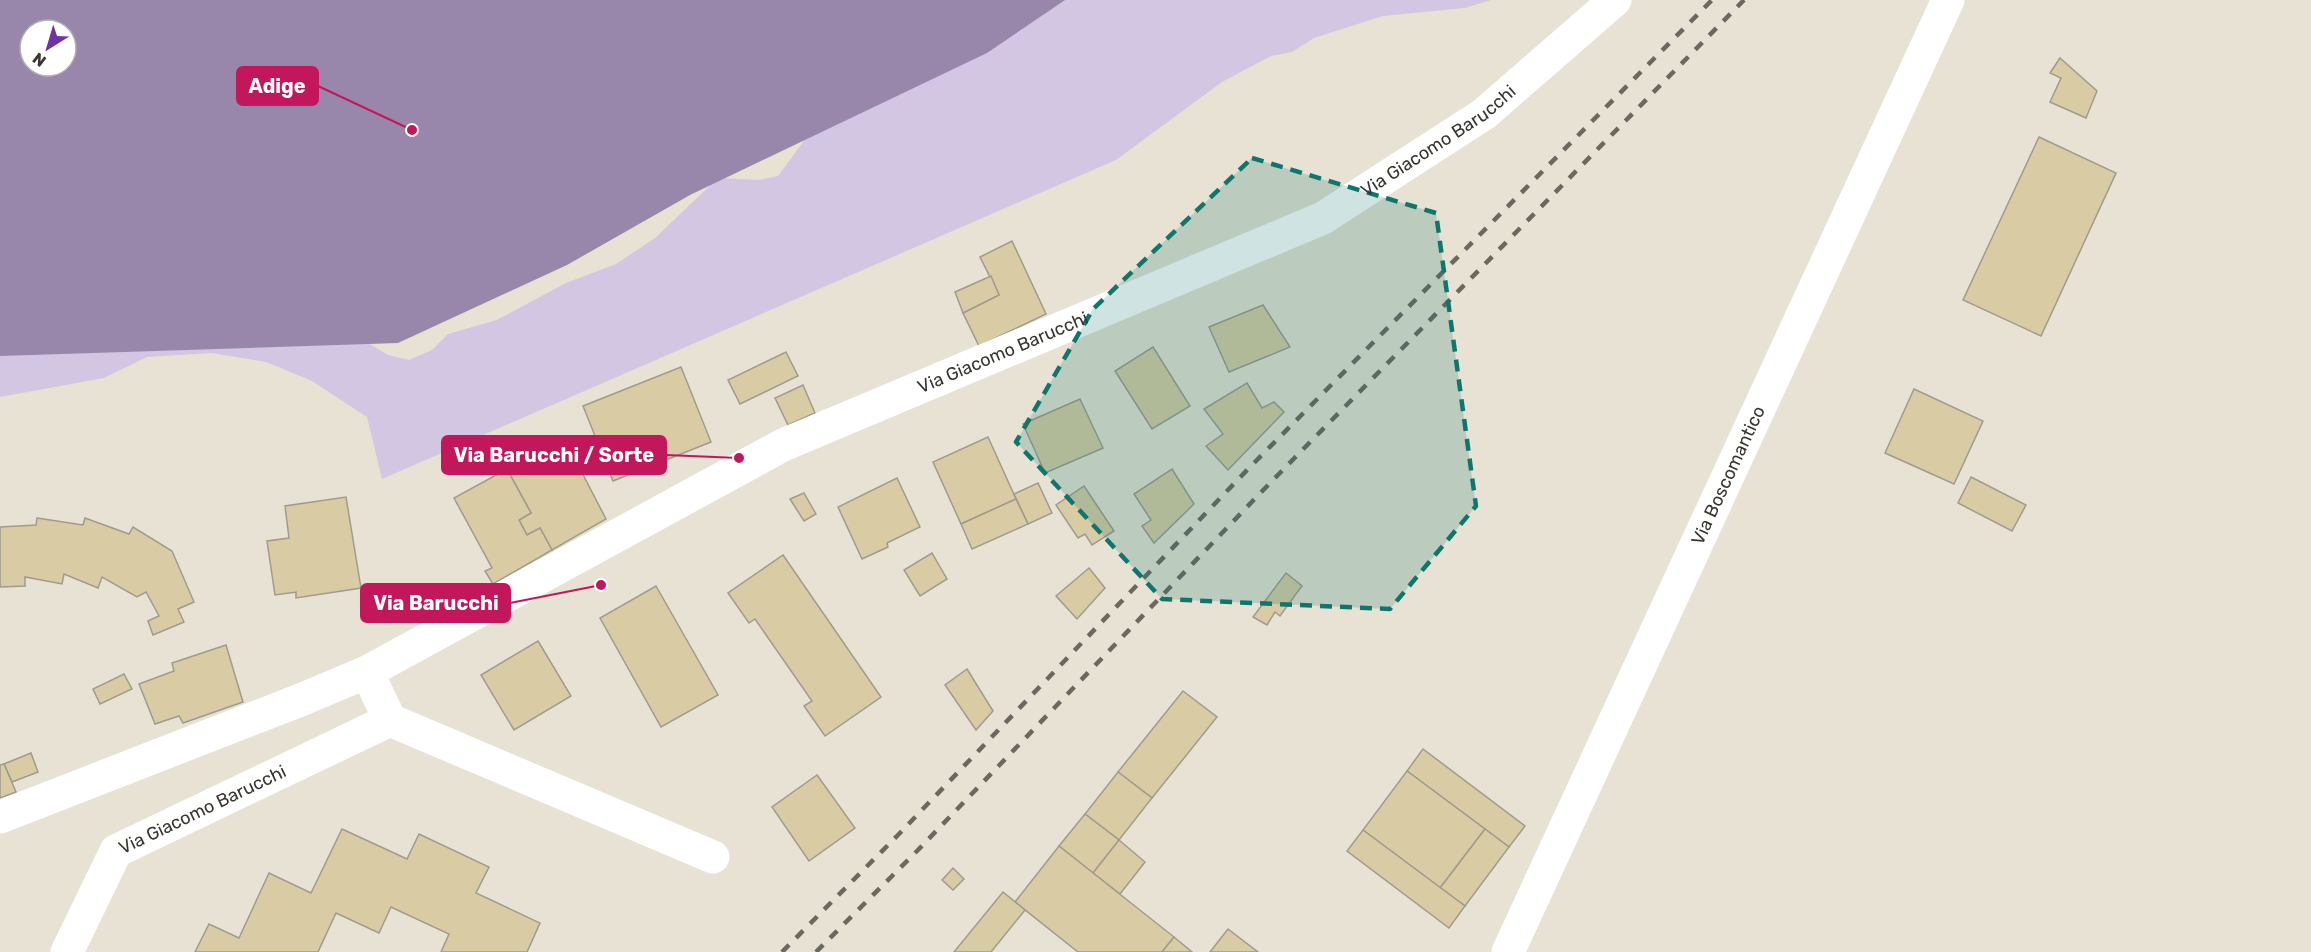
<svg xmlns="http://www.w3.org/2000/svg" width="2311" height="952" viewBox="0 0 2311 952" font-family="Rubik,sans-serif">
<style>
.green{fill:#d3c6e2}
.water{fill:#9887ab;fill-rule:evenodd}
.building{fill:#d9cba3;stroke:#9f9b8e;stroke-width:1.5}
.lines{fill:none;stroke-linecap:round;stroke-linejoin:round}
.minor{stroke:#fff;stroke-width:33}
.rail{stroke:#6b6860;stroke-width:4.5;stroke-dasharray:10 10;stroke-linecap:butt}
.marked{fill:#0f766e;fill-opacity:0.2;stroke:#0f766e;stroke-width:4.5;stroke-dasharray:12 8;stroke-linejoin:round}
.labels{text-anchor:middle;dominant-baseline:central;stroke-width:4.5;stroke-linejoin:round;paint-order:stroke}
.street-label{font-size:18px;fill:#383631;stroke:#fff}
.leader{fill:none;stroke:#c2185b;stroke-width:2}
.callout-dot{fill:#c2185b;stroke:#fff;stroke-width:2}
.callout{fill:#c2185b;stroke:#c2185b;stroke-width:2}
.callout-label{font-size:20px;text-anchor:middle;font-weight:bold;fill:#fff}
</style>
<rect width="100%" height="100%" fill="#e7e2d4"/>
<path class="green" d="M1029,0H1491L1465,8L1383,16L1314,38L1292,52L1271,56L1222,82L1116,160L382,479L367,417L312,381L266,362L211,353L147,357L104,378L0,397V353L351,333L388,355L409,360L432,350L448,334L497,320L566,283L616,264L655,238L718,178L759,180L778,176L806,138Z"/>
<path class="water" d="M0,0H1065L987,53L690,195L567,265L398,343L0,356ZM30,30H66V66H30Z"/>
<g class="building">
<path d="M2060,58L2097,91L2086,118L2050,102L2061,78L2050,73Z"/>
<path d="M2039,137L2116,173L2041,336L1963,300Z"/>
<path d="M1012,241L1046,314L979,346L963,313L999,295L980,257Z"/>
<path d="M991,276L999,295L963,313L955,292Z"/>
<path d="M1263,305L1290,347L1229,372L1209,327Z"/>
<path d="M1153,347L1190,406L1152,429L1115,371Z"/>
<path d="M786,352L798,376L740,404L728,380Z"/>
<path d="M681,367L711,442L613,481L583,406Z"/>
<path d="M1247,383L1262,408L1274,402L1284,412L1228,470L1206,446L1223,434L1204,409Z"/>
<path d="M803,385L815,413L788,425L775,398Z"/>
<path d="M1914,389L1983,421L1954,484L1885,453Z"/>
<path d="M1080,399L1103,448L1045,473L1023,424Z"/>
<path d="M988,437L1016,499L961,524L933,462Z"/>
<path d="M564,438L606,519L552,550L540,528L527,535L519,520L531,513L507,469Z"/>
<path d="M507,469L531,513L519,520L527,535L540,528L552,550L493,584L485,571L492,568L454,498Z"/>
<path d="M1172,469L1194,504L1154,543L1142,526L1151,520L1134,494Z"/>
<path d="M1971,477L2026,505L2012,531L1958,503Z"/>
<path d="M897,478L920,527L887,543L888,547L862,559L838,507Z"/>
<path d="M1038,483L1052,513L1028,524L1014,494Z"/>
<path d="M1084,486L1114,531L1092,545L1085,534L1078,538L1056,505Z"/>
<path d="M804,493L816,514L804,521L790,499Z"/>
<path d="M346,497L361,588L296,598V592L275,595L267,541L289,538L285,506Z"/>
<path d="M1016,499L1028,524L972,549L961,524Z"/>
<path d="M37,518L83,525L85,518L129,534L133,527L172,551L194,602L178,609L184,622L153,635L148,621L159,616L146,592L137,597L102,577L98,588L64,574L62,584L25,577V586L0,587V527L36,525Z"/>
<path d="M932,553L947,579L920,596L904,570Z"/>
<path d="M783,555L881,697L825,736L804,706L812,701L755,619L749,623L728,593Z"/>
<path d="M1089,568L1105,588L1077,619L1056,596Z"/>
<path d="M1286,573L1302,586L1280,616L1275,612L1267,625L1253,617Z"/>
<path d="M656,586L718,695L661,727L600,618Z"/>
<path d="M538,641L571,696L514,730L481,675Z"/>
<path d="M226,645L243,702L183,723L179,716L155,724L139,684L174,671L172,663Z"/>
<path d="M967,669L993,711L976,730L945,685Z"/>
<path d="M124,674L132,689L100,704L93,689Z"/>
<path d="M1183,691L1217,717L1152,798L1118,772Z"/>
<path d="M1423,749L1525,826L1509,847L1407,771Z"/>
<path d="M31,753L38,772L12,782L4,764Z"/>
<path d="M4,764L16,792L0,798V765Z"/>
<path d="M1407,771L1485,829L1440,888L1363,830Z"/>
<path d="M1118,772L1152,798L1119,840L1085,814Z"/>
<path d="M817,775L855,828L809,861L772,807Z"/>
<path d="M1085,814L1119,840L1093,873L1059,846Z"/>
<path d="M342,829L407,859L419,834L489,867L476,893L540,923L527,952H441L449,934L391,907L379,933L336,913L318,952H195L209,924L239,938L269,873L311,893Z"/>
<path d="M1485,829L1509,847L1465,906L1440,888Z"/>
<path d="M1363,830L1465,906L1449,928L1347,851Z"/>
<path d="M1119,840L1145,862L1120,894L1093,873Z"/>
<path d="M1059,846L1174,937L1162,952H1078L1015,902Z"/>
<path d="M953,868L964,879L953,890L942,880Z"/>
<path d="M1003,892L1025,910L991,952H954Z"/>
<path d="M1228,929L1258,952H1210Z"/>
<path d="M1174,937L1192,952H1162Z"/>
</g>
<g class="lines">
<g class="minor">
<path d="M390,720L713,857"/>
<path id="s1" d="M0,817L303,699L367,672L783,445L1323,218L1484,114L1615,0"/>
<path id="s2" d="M67,952L116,851L390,720L367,672"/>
<path id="s3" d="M1508,952L1948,0"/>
</g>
<g class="rail">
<path d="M782,952L898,835L1249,468L1712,0"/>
<path d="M816,952L917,851L1270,483L1744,0"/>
</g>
</g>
<path class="marked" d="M1252,158L1436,213L1476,506L1390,609L1162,599L1016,442L1093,309Z"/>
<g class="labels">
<g class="street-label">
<text stroke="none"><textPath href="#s1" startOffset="1593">Via Giacomo Barucchi</textPath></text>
<text stroke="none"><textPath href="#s1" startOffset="1107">Via Giacomo Barucchi</textPath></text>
<text stroke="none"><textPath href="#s3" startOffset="525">Via Boscomantico</textPath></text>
<text stroke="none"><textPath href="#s2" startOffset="208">Via Giacomo Barucchi</textPath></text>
</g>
</g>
<path class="leader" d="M412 130L318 86M739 458L666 455M601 585L510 603"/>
<g class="callout-dot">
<circle cx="412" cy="130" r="6"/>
<circle cx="739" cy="458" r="6"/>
<circle cx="601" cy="585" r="6"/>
</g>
<g class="callout">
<rect x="237" y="67" width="81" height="38" rx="6"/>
<rect x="442" y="436" width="224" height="38" rx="6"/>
<rect x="361" y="584" width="149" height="38" rx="6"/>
</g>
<g class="callout-label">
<text x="277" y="93">Adige</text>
<text x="554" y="462">Via Barucchi / Sorte</text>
<text x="436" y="610">Via Barucchi</text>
</g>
<g transform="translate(48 48) rotate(217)"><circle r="28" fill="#ffffff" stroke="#afafad" stroke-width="1.5"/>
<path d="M0-4.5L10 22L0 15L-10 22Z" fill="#7331a6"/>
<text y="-9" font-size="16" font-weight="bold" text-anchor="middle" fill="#383631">N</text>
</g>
</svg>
